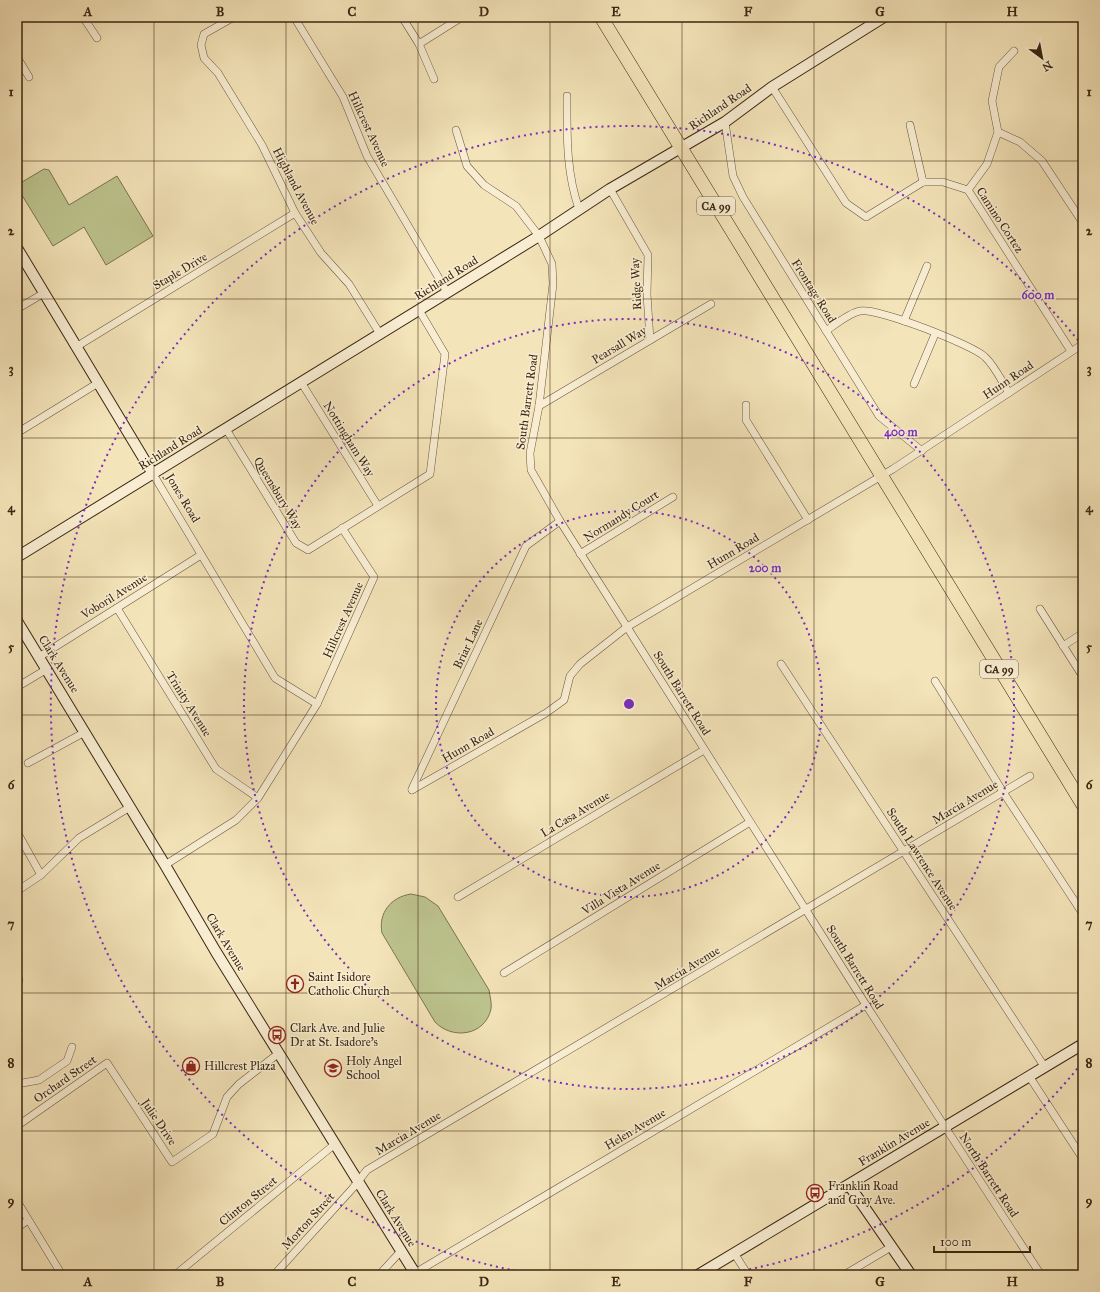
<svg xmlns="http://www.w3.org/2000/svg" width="1100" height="1292" viewBox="0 0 1100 1292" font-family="'IM FELL Great Primer',serif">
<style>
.green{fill:#bdc48e;stroke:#7c7550}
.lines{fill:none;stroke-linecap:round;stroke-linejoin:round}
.street-casing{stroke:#69563b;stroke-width:8}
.secondary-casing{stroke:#3b2611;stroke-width:12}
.highway-casing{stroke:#3b2611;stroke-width:14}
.street{stroke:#f8edd2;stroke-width:7}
.secondary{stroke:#f8edd2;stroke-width:10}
.highway{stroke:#f4e4b9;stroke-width:13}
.grid{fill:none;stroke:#3b2611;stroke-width:1;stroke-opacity:0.55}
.ring{fill:none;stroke:#7b2cbf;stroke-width:2;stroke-dasharray:2 4}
.labels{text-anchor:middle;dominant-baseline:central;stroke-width:3;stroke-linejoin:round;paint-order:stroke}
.shield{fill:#f8edd2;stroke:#74624b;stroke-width:1}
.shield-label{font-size:11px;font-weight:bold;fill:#3b2611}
.street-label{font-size:12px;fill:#3b2611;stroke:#f8edd2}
.poi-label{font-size:12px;fill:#3b2611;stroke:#f8edd2;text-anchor:start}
.centre{fill:#7b2cbf;stroke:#f8edd2;stroke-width:2}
.ring-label{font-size:12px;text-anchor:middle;font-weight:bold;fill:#7b2cbf;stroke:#f8edd2;stroke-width:3;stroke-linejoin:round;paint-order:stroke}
.neatline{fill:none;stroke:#3b2611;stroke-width:1.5}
.grid-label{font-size:13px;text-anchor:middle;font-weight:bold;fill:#3b2611}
</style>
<rect width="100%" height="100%" fill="#f4e4b9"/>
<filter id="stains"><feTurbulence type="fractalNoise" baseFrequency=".005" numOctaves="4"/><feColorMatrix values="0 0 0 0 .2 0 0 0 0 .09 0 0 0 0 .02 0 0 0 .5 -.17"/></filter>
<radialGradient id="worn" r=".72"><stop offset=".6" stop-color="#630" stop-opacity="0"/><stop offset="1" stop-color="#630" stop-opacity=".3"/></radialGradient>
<g class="green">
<path d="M44,169L49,170L69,205L117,176L153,236L106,265L84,227L53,246L17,187V185Z"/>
<path d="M411,894L425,897L438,906L489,990C490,997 492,1003 491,1009C485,1036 452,1040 435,1022L382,933C378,913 391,897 411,894Z"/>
</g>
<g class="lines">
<g class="street-casing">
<g id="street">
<path d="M83,17L97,38"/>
<path d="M234,17L204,34L201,45L204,58L218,73L262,145L295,213L321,253L349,284L380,334"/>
<path d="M294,17L343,97L367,156L447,292"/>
<path d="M402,17L419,44L434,79"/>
<path d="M419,44L462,17"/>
<path d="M17,57L29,77"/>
<path d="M772,87L846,203L866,217L923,182H943L968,190L1071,351"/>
<path d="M567,96C567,135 566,172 579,209"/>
<path d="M725,122L733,176L743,197L879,416L922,451"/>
<path d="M910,125L923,182"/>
<path d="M456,130L467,166L484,185L516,206L539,236L552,264L553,284L539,406L530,453L531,470L560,521L866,1005L1041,1275"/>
<path d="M998,132L1020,142L1042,161L1083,223"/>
<path d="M610,189L648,255L647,294L650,340"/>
<path d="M968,190L987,164L998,132L992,101L999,67L1014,51"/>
<path d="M17,309L44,293"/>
<path d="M904,321L927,266"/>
<path d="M826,331C836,324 849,313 860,311C876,307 973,345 985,357C995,366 1002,382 1009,393"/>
<path d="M76,347L295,213"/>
<path d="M301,382L378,506"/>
<path d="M914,384L935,334"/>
<path d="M746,405V420L808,520"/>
<path d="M539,406L711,304"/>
<path d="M226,429L296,543L308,550L430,474L445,354L419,310"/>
<path d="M17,433L98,383"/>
<path d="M153,474L275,678L317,704"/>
<path d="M580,554L673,497"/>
<path d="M117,608L216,769L258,798"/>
<path d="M1040,609L1083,677"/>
<path d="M1063,646L1083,633"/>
<path d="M39,657L201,555"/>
<path d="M781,664L1044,1066"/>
<path d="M935,681L1003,792L1083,914"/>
<path d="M17,687L47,669"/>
<path d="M28,763L85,732"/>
<path d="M412,789L526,546L560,521"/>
<path d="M412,790L546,713L564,700L570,676L580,664L627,627L893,469L1083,344"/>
<path d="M17,832L41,875"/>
<path d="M165,865L236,820L258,798L317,704L374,577L342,528"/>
<path d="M17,891L41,875L79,838L130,807"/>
<path d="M458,897L704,750"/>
<path d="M504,973L750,822"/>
<path d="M17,976L19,980L17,981"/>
<path d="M1029,1076L1083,1159"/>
<path d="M17,1084L39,1080L67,1061L72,1047"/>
<path d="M17,1126L107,1063L172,1162L213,1134L227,1097L239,1084L279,1053"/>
<path d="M17,1201L62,1275"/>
<path d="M17,1228L28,1220"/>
<path d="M734,1253L748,1275"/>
<path d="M415,1273L866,1005"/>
<path d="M175,1275L335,1144"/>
<path d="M274,1275L353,1188L367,1170L1030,776"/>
<path d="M379,1275L401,1251"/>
<path d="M844,1275L891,1247"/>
</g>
</g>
<g class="secondary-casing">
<g id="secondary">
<path d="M17,248L153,474"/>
<path d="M17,557L539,236L610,189L725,122L772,87L884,17"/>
<path d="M17,621L165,865L216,952L416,1275"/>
<path d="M849,1185L911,1275"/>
<path d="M698,1275L1083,1044"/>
</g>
</g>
<g class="highway-casing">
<path id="highway" d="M601,17L1083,805"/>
</g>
<use href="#street" class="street"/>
<use href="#secondary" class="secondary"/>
<use href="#highway" class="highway"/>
</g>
<path class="grid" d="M154,17V1275M286,17V1275M418,17V1275M550,17V1275M682,17V1275M814,17V1275M946,17V1275M17,161H1083M17,299H1083M17,438H1083M17,577H1083M17,715H1083M17,854H1083M17,993H1083M17,1131H1083"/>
<g class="ring">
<circle cx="629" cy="704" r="193"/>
<circle cx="629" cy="704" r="385"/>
<path d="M1081 1064A578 578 0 0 1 719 1275M539 1275A578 578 0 1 1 1081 344"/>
</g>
<defs>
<g id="church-ring" transform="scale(0.9)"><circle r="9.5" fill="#f8edd2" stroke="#8f2418" stroke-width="1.5"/><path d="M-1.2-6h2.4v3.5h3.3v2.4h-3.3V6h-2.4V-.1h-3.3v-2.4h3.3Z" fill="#8f2418"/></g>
<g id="bus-ring" transform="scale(0.9)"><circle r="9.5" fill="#f8edd2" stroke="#8f2418" stroke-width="1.5"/><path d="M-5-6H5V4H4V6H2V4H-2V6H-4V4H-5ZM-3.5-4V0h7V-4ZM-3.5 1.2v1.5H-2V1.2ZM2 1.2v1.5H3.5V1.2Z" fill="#8f2418"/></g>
<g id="shop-ring" transform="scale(0.9)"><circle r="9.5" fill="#f8edd2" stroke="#8f2418" stroke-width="1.5"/><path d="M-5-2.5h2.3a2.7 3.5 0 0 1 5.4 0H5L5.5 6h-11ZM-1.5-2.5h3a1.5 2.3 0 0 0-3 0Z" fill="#8f2418"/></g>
<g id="school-ring" transform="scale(0.9)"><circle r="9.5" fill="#f8edd2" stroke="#8f2418" stroke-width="1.5"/><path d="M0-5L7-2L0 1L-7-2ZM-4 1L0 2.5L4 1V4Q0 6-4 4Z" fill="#8f2418"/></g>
</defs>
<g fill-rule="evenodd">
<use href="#church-ring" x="295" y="984"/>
<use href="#bus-ring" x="277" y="1035"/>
<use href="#shop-ring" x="191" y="1066"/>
<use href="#school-ring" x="333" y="1068"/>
<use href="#bus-ring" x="815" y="1193"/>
</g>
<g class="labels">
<g class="shield">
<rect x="697" y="197" width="38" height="18" rx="3"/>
<rect x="980" y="660" width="38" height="18" rx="3"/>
</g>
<g class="shield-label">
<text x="716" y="206">CA 99</text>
<text x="999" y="669">CA 99</text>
</g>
<g class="street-label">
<text transform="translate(720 107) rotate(-34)">Richland Road</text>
<text transform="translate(369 129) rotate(65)">Hillcrest Avenue</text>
<text transform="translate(296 186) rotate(62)">Highland Avenue</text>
<text transform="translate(1000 220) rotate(57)">Camino Cortez</text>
<text transform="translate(180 271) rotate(-31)">Staple Drive</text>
<text transform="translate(446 278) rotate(-32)">Richland Road</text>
<text transform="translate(636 284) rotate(-93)">Ridge Way</text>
<text transform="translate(814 291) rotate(58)">Frontage Road</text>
<text transform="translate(619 345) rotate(-31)">Pearsall Way</text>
<text transform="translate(1008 380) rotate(-34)">Hunn Road</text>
<text transform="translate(527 402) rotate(-82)">South Barrett Road</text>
<text transform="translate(349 439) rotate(58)">Nottingham Way</text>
<text transform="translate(170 448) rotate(-32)">Richland Road</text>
<text transform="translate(278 493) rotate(59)">Queensbury Way</text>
<text transform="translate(183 498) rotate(59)">Jones Road</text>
<text transform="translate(621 516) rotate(-32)">Normandy Court</text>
<text transform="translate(733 551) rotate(-31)">Hunn Road</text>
<text transform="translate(114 596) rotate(-32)">Voboril Avenue</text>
<text transform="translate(343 620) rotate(-66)">Hillcrest Avenue</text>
<text transform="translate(468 644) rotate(-65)">Briar Lane</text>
<text transform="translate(59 664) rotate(58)">Clark Avenue</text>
<text transform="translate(682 693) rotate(58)">South Barrett Road</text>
<text transform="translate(189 704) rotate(58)">Trinity Avenue</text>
<text transform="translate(468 745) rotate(-30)">Hunn Road</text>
<text transform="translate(965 802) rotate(-31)">Marcia Avenue</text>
<text transform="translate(575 814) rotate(-31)">La Casa Avenue</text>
<text transform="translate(922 859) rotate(57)">South Lawrence Avenue</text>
<text transform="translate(621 888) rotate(-32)">Villa Vista Avenue</text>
<text transform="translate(226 942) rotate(59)">Clark Avenue</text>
<text transform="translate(855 967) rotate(58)">South Barrett Road</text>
<text transform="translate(687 968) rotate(-31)">Marcia Avenue</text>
<text transform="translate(65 1079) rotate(-35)">Orchard Street</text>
<text transform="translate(159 1122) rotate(56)">Julie Drive</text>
<text transform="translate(635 1129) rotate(-31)">Helen Avenue</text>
<text transform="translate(408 1133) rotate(-31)">Marcia Avenue</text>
<text transform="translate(894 1142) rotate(-31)">Franklin Avenue</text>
<text transform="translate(989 1175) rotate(57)">North Barrett Road</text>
<text transform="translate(248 1201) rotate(-39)">Clinton Street</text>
<text transform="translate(396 1218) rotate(58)">Clark Avenue</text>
<text transform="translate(308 1221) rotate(-48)">Morton Street</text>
</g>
<g class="poi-label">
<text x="308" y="977">Saint Isidore<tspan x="308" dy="14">Catholic Church</tspan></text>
<text x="290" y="1028">Clark Ave. and Julie<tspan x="290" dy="14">Dr at St. Isadore's</tspan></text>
<text x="346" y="1061">Holy Angel<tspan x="346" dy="14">School</tspan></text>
<text x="204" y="1066">Hillcrest Plaza</text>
<text x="828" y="1186">Franklin Road<tspan x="828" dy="14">and Gray Ave.</tspan></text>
</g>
</g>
<circle cx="629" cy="704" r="6" class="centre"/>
<g class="ring-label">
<text x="1038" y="299">600 m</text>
<text x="901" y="436">400 m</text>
<text x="765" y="572">200 m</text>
</g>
<rect width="1100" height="1292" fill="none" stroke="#f4e4b9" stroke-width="44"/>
<g transform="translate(1042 58) rotate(148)" stroke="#f8edd2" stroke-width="3" paint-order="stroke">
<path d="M0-3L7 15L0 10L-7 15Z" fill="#3b2611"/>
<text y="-6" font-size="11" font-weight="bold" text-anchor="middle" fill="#3b2611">N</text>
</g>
<path d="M934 1246v6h96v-6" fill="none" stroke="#3b2611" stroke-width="2"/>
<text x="940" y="1246" font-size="12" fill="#3b2611" stroke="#f8edd2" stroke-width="3" paint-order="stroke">100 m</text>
<rect x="22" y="22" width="1056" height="1248" class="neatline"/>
<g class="grid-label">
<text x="88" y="16">A</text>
<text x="220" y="16">B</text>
<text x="352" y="16">C</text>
<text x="484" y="16">D</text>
<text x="616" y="16">E</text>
<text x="748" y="16">F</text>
<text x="880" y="16">G</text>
<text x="1012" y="16">H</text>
<text x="11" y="96">1</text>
<text x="1089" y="96">1</text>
<text x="11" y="235">2</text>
<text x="1089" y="235">2</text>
<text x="11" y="373">3</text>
<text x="1089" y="373">3</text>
<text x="11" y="512">4</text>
<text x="1089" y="512">4</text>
<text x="11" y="651">5</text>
<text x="1089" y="651">5</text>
<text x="11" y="789">6</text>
<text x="1089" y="789">6</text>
<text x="11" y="928">7</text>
<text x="1089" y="928">7</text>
<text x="11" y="1067">8</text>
<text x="1089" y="1067">8</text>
<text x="11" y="1205">9</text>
<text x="1089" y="1205">9</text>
<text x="88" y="1286">A</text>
<text x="220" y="1286">B</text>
<text x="352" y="1286">C</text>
<text x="484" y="1286">D</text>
<text x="616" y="1286">E</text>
<text x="748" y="1286">F</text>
<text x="880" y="1286">G</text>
<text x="1012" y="1286">H</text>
</g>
<rect width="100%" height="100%" filter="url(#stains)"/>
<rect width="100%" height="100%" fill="url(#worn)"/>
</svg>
